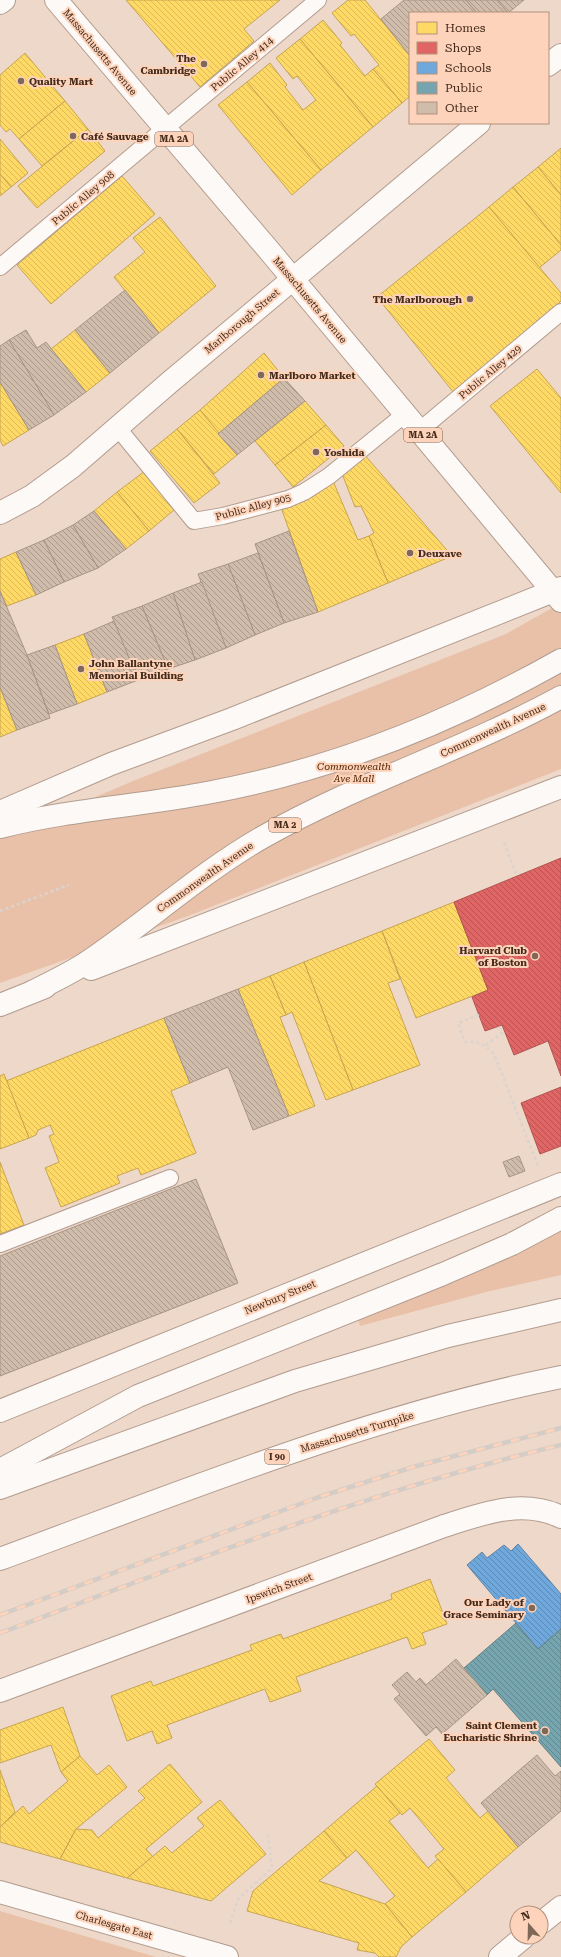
<svg xmlns="http://www.w3.org/2000/svg" width="561" height="1957" viewBox="0 0 561 1957" font-family="'Roboto Serif',serif">
<style>
.green{fill:#e9c1a9}
.homes{fill:url(#homes-back-hatch);stroke:#c7a550}
.shops{fill:url(#shops-back-hatch);stroke:#b25450}
.schools{fill:url(#schools-back-hatch);stroke:#6282a2}
.public{fill:url(#public-back-hatch);stroke:#678083}
.building{fill:url(#building-back-hatch);stroke:#a89584}
.lines{fill:none;stroke-linecap:round;stroke-linejoin:round}
.service-casing{stroke:#b29c8e;stroke-width:18}
.minor-casing{stroke:#b29c8e;stroke-width:24}
.primary-casing{stroke:#b29c8e;stroke-width:24}
.motorway-casing{stroke:#b29c8e;stroke-width:24}
.path{stroke:#dad3ce;stroke-width:2.5;stroke-dasharray:3 3;stroke-linecap:butt}
.service{stroke:#fcf9f7;stroke-width:16}
.minor{stroke:#fcf9f7;stroke-width:22}
.primary{stroke:#fcf9f7;stroke-width:22}
.motorway{stroke:#fcf9f7;stroke-width:22}
.rail-casing{stroke:#d3ccc7;stroke-width:4.5}
.rail{stroke:#fdd4bb;stroke-width:3;stroke-dasharray:9;stroke-linecap:butt}
.poi-dot{fill:#806858;stroke:#fdd4bb;stroke-width:1.5}
.labels{text-anchor:middle;dominant-baseline:central;stroke-width:4;stroke-linejoin:round;paint-order:stroke}
.shield{fill:#fdd4bb;stroke:#7c5e4b;stroke-width:1}
.shield-label{font-size:9px;font-weight:bold;fill:#452b1b}
.street-label{font-size:10px;fill:#452b1b;stroke:#fdd4bb}
.poi-label{font-size:10px;font-weight:bold;fill:#452b1b;stroke:#fdd4bb;text-anchor:start}
.park-label{font-size:10px;font-style:italic;fill:#512605;stroke:#fdd4bb}
</style>
<defs>
<pattern id="homes-back-hatch" width="6" height="6" patternUnits="userSpaceOnUse"><rect width="6" height="6" fill="#ffd966"/><path d="M-1 5l2 2M0 0l6 6M5-1l2 2" fill="none" stroke="#dcba58"/></pattern>
<pattern id="shops-back-hatch" width="6" height="6" patternUnits="userSpaceOnUse"><rect width="6" height="6" fill="#e06666"/><path d="M-1 5l2 2M0 0l6 6M5-1l2 2" fill="none" stroke="#b75453"/></pattern>
<pattern id="schools-back-hatch" width="6" height="6" patternUnits="userSpaceOnUse"><rect width="6" height="6" fill="#6fa8dc"/><path d="M-1 5l2 2M0 0l6 6M5-1l2 2" fill="none" stroke="#5d89b2"/></pattern>
<pattern id="public-back-hatch" width="6" height="6" patternUnits="userSpaceOnUse"><rect width="6" height="6" fill="#76a5af"/><path d="M-1 5l2 2M0 0l6 6M5-1l2 2" fill="none" stroke="#63878e"/></pattern>
<pattern id="building-back-hatch" width="6" height="6" patternUnits="userSpaceOnUse"><rect width="6" height="6" fill="#cfbcaa"/><path d="M-1 5l2 2M0 0l6 6M5-1l2 2" fill="none" stroke="#aa998a"/></pattern>
</defs>
<rect width="100%" height="100%" fill="#eed8ca"/>
<g class="green">
<path d="M561,603V769L188,916L0,983V838L133,781L506,634Z"/>
<path d="M561,1231V1275L490,1291L360,1326L358,1318L514,1254Z"/>
<path d="M0,1911L156,1957H0Z"/>
</g>
<g class="homes">
<path d="M126,0H280L244,29L254,41L200,87Z"/>
<path d="M348,0H365L410,56V96L402,103L373,69L379,65L354,34L351,36L332,13Z"/>
<path d="M323,20L342,43L340,45L365,76L373,69L402,103L373,127L300,39Z"/>
<path d="M300,39L373,127L321,170L247,82L270,63L287,85L285,87L303,110L316,100L297,76L293,79L276,58Z"/>
<path d="M25,53L65,101L19,139L10,129L6,132L0,125V75Z"/>
<path d="M247,82L321,170L292,195L218,105Z"/>
<path d="M65,101L88,129L42,166L19,139Z"/>
<path d="M88,129L105,151L37,208L18,186Z"/>
<path d="M0,139L28,173L11,187L0,174Z"/>
<path d="M561,148V195L538,167Z"/>
<path d="M538,167L561,195V245L513,187Z"/>
<path d="M0,174L11,187L0,196Z"/>
<path d="M122,176L155,214L51,304L17,265Z"/>
<path d="M513,187L561,245V250L539,268L489,207Z"/>
<path d="M489,207L561,293V301L454,393L377,297Z"/>
<path d="M160,217L216,286L159,333L114,277L145,252L133,238Z"/>
<path d="M75,330L110,373L86,392L51,349Z"/>
<path d="M264,353L284,378L218,434L200,410Z"/>
<path d="M537,369L561,398V493L490,406Z"/>
<path d="M0,382L29,430L3,446L0,440Z"/>
<path d="M305,401L326,425L275,465L255,441Z"/>
<path d="M200,410L237,455L214,474L177,429Z"/>
<path d="M326,425L344,446L293,487L275,465Z"/>
<path d="M177,429L220,483L194,503L150,451Z"/>
<path d="M363,453L452,556L388,583L369,536L374,533L361,506L355,507L341,471Z"/>
<path d="M145,471L174,510L149,531L117,492Z"/>
<path d="M333,481L358,540L369,536L388,583L318,612L282,510L314,496Z"/>
<path d="M117,492L149,531L126,549L94,511Z"/>
<path d="M16,552L36,595L7,606L0,591V559Z"/>
<path d="M84,634L107,692L77,704L55,645Z"/>
<path d="M0,687L17,730L0,737Z"/>
<path d="M454,902L488,990L416,1018L382,931Z"/>
<path d="M382,931L400,979L388,983L420,1065L353,1090L304,962Z"/>
<path d="M304,962L353,1090L326,1100L292,1012L286,1015L270,976Z"/>
<path d="M270,976L286,1015L280,1017L315,1106L289,1116L238,989Z"/>
<path d="M164,1018L190,1083L171,1091L196,1153L141,1175L138,1168L117,1176L120,1183L61,1207L45,1168L59,1162L49,1136L54,1134L50,1125L38,1130L36,1135L29,1138L6,1081Z"/>
<path d="M4,1074L29,1138L0,1149V1076Z"/>
<path d="M0,1162L24,1225L0,1234Z"/>
<path d="M430,1579L447,1624L422,1633L426,1644L412,1649L407,1637L296,1677L301,1691L270,1702L265,1689L167,1725L172,1738L157,1744L152,1731L127,1741L111,1696L151,1681L153,1686L252,1650L250,1645L281,1634L283,1639L392,1599L391,1594Z"/>
<path d="M63,1707L80,1756L61,1772L51,1745L0,1763V1730Z"/>
<path d="M429,1739L455,1770L446,1778L480,1818L488,1811L518,1847L466,1892L435,1856L444,1849L410,1808L402,1815L375,1784Z"/>
<path d="M80,1756L97,1775L109,1765L127,1787L76,1829L60,1859L0,1842V1827L23,1806L29,1814L68,1781L61,1772Z"/>
<path d="M170,1764L202,1802L146,1849L153,1857L127,1878L60,1859L76,1829L92,1830L98,1838L145,1798L138,1791Z"/>
<path d="M0,1770L15,1812L0,1827Z"/>
<path d="M377,1786L400,1813L389,1821L428,1868L438,1859L466,1892L412,1937L385,1904L395,1896L356,1850L347,1858L324,1831Z"/>
<path d="M220,1800L266,1854L211,1901L127,1878L165,1846L172,1853L204,1826L197,1818Z"/>
<path d="M324,1831L347,1858L319,1881L385,1904L412,1937L401,1947L396,1957H379L375,1953L357,1950L359,1943L247,1911L253,1891Z"/>
</g>
<g class="shops">
<path d="M561,858V1076L548,1041L514,1055L502,1025L485,1031L472,997L488,990L454,902Z"/>
<path d="M561,1087V1146L540,1154L521,1103Z"/>
</g>
<path class="schools" d="M518,1544L561,1594V1629L538,1649L467,1565L482,1552L487,1558L504,1545L511,1551Z"/>
<path class="public" d="M516,1623L538,1649L561,1629V1767L493,1689L487,1695L464,1668Z"/>
<g class="building">
<path d="M404,0H466L477,13H410V56L381,19Z"/>
<path d="M466,0H497L508,13H477Z"/>
<path d="M497,0H524L508,13Z"/>
<path d="M125,290L159,333L110,373L75,330Z"/>
<path d="M26,330L37,348L46,342L86,392L54,415L9,340Z"/>
<path d="M9,340L54,415L29,430L0,382V346Z"/>
<path d="M284,378L305,401L237,455L218,434Z"/>
<path d="M94,511L126,549L98,568L73,525Z"/>
<path d="M73,525L98,568L64,582L44,540Z"/>
<path d="M289,531L318,612L284,623L255,544Z"/>
<path d="M44,540L64,582L36,595L16,552Z"/>
<path d="M258,553L284,623L255,635L228,564Z"/>
<path d="M228,564L255,635L226,648L198,574Z"/>
<path d="M202,582L226,648L195,660L173,593Z"/>
<path d="M0,591L27,655L50,718L17,730L0,687Z"/>
<path d="M173,593L195,660L168,669L142,606Z"/>
<path d="M142,606L168,669L138,680L112,617Z"/>
<path d="M114,621L138,680L107,692L84,634Z"/>
<path d="M55,645L77,704L49,714L27,655Z"/>
<path d="M238,989L289,1116L253,1130L228,1067L190,1083L164,1018Z"/>
<path d="M519,1156L525,1171L509,1177L503,1162Z"/>
<path d="M196,1179L238,1283L0,1376V1256Z"/>
<path d="M456,1659L487,1695L442,1734L436,1727L426,1736L394,1699L400,1694L392,1685L407,1672L416,1682L420,1678L426,1685Z"/>
<path d="M537,1755L555,1776L561,1771V1811L518,1847L481,1803Z"/>
</g>
<g class="lines">
<g class="service-casing">
<g id="service">
<path d="M0,267L318,0"/>
<path d="M117,427L194,521L223,516L288,499L304,492L329,476L405,414"/>
<path d="M419,431L561,312"/>
<path d="M0,1244L170,1178"/>
</g>
</g>
<g class="minor-casing">
<g id="minor">
<path d="M548,65L561,55"/>
<path d="M0,513L32,496L73,466L170,382L479,123"/>
<path d="M0,1411L561,1184"/>
<path d="M0,1691L444,1526C481,1514 523,1498 561,1517"/>
<path d="M0,1892L227,1957"/>
</g>
</g>
<g class="primary-casing">
<g id="primary">
<path d="M56,0L272,254L561,601"/>
<path d="M0,3L4,0"/>
<path d="M0,812L111,764L232,719L561,588"/>
<path d="M0,827C71,809 141,806 212,792C334,769 453,721 561,660"/>
<path d="M91,969L561,787"/>
<path d="M32,992C50,983 69,974 86,963C146,923 200,873 263,837C358,783 464,750 561,697"/>
<path d="M0,1005L45,987"/>
<path d="M541,1923L561,1907"/>
<path d="M500,1957L524,1937"/>
</g>
</g>
<g class="motorway-casing">
<g id="motorway">
<path d="M0,1470L138,1396L443,1274L512,1244L561,1218"/>
<path d="M0,1488L295,1381L448,1336L561,1310"/>
<path d="M0,1559C184,1491 368,1416 561,1377"/>
</g>
</g>
<g class="path">
<path d="M504,843L517,876"/>
<path d="M0,911L69,885"/>
<path d="M479,1015L458,1023L465,1042C478,1041 485,1044 494,1054L538,1166"/>
<path d="M486,1045L502,1033L499,1026"/>
<path d="M230,1923L238,1899L272,1868L268,1834"/>
</g>
<use href="#service" class="service"/>
<use href="#minor" class="minor"/>
<use href="#primary" class="primary"/>
<use href="#motorway" class="motorway"/>
<g class="rail-casing">
<g id="rail">
<path d="M0,1615L319,1497L413,1467L561,1428"/>
<path d="M0,1633C185,1564 369,1491 561,1445"/>
</g>
</g>
<use href="#rail" class="rail"/>
</g>
<g class="poi-dot">
<circle cx="204" cy="64" r="4"/>
<circle cx="21" cy="81" r="4"/>
<circle cx="73" cy="136" r="4"/>
<circle cx="470" cy="299" r="4"/>
<circle cx="261" cy="375" r="4"/>
<circle cx="316" cy="452" r="4"/>
<circle cx="410" cy="553" r="4"/>
<circle cx="81" cy="669" r="4"/>
<circle cx="535" cy="956" r="4"/>
<circle cx="532" cy="1608" r="4"/>
<circle cx="545" cy="1731" r="4"/>
</g>
<g class="labels">
<g class="shield">
<rect x="155" y="132" width="38" height="14" rx="3"/>
<rect x="404" y="428" width="38" height="14" rx="3"/>
<rect x="269" y="818" width="32" height="14" rx="3"/>
<rect x="265" y="1450" width="24" height="14" rx="3"/>
</g>
<g class="shield-label">
<text x="174" y="139">MA 2A</text>
<text x="423" y="435">MA 2A</text>
<text x="285" y="825">MA 2</text>
<text x="277" y="1457">I 90</text>
</g>
<g class="street-label">
<text transform="translate(100 52) rotate(50)">Massachusetts Avenue</text>
<text transform="translate(242 64) rotate(-40)">Public Alley 414</text>
<text transform="translate(83 198) rotate(-40)">Public Alley 908</text>
<text transform="translate(310 300) rotate(50)">Massachusetts Avenue</text>
<text transform="translate(242 321) rotate(-40)">Marlborough Street</text>
<text transform="translate(490 372) rotate(-40)">Public Alley 429</text>
<text transform="translate(253 507) rotate(-15)">Public Alley 905</text>
<text transform="translate(493 730) rotate(-25)">Commonwealth Avenue</text>
<text transform="translate(205 877) rotate(-35)">Commonwealth Avenue</text>
<text transform="translate(280 1297) rotate(-22)">Newbury Street</text>
<text transform="translate(357 1432) rotate(-17)">Massachusetts Turnpike</text>
<text transform="translate(279 1588) rotate(-20)">Ipswich Street</text>
<text transform="translate(114 1925) rotate(16)">Charlesgate East</text>
</g>
<g class="poi-label">
<text x="196" y="58" text-anchor="end">The<tspan x="196" dy="12">Cambridge</tspan></text>
<text x="29" y="81">Quality Mart</text>
<text x="81" y="136">Café Sauvage</text>
<text x="462" y="299" text-anchor="end">The Marlborough</text>
<text x="269" y="375">Marlboro Market</text>
<text x="324" y="452">Yoshida</text>
<text x="418" y="553">Deuxave</text>
<text x="89" y="663">John Ballantyne<tspan x="89" dy="12">Memorial Building</tspan></text>
<text x="527" y="950" text-anchor="end">Harvard Club<tspan x="527" dy="12">of Boston</tspan></text>
<text x="524" y="1602" text-anchor="end">Our Lady of<tspan x="524" dy="12">Grace Seminary</tspan></text>
<text x="537" y="1725" text-anchor="end">Saint Clement<tspan x="537" dy="12">Eucharistic Shrine</tspan></text>
</g>
<g class="park-label">
<text x="354" y="766">Commonwealth<tspan x="354" dy="12">Ave Mall</tspan></text>
</g>
</g>
<rect x="409" y="12" width="140" height="112" fill="#fdd4bb" stroke="#b3907b"/>
<rect x="417" y="22" width="20" height="12" fill="#ffd966" stroke="#b3907b"/>
<text x="445" y="32" font-size="12" fill="#452b1b">Homes</text>
<rect x="417" y="42" width="20" height="12" fill="#e06666" stroke="#b3907b"/>
<text x="445" y="52" font-size="12" fill="#452b1b">Shops</text>
<rect x="417" y="62" width="20" height="12" fill="#6fa8dc" stroke="#b3907b"/>
<text x="445" y="72" font-size="12" fill="#452b1b">Schools</text>
<rect x="417" y="82" width="20" height="12" fill="#76a5af" stroke="#b3907b"/>
<text x="445" y="92" font-size="12" fill="#452b1b">Public</text>
<rect x="417" y="102" width="20" height="12" fill="#cfbcaa" stroke="#b3907b"/>
<text x="445" y="112" font-size="12" fill="#452b1b">Other</text>
<g transform="translate(529 1925) rotate(340)"><circle r="19" fill="#fdd4bb" stroke="#b3907b"/>
<path d="M0-3L7 15L0 10L-7 15Z" fill="#806858"/>
<text y="-6" font-size="11" font-weight="bold" text-anchor="middle" fill="#452b1b">N</text>
</g>
</svg>
